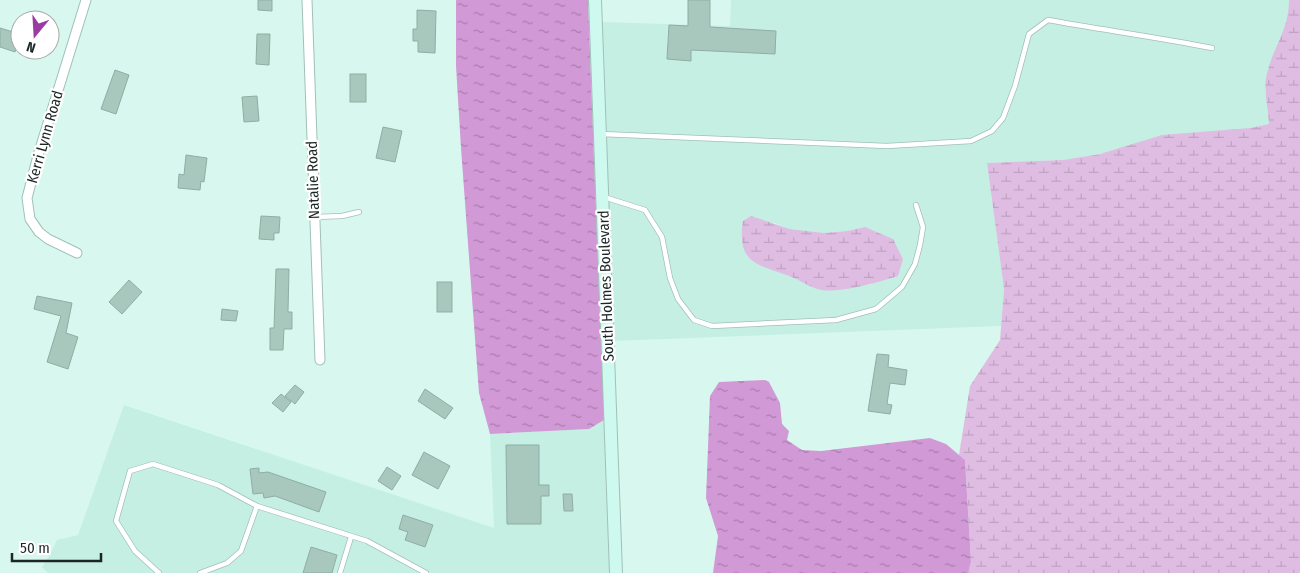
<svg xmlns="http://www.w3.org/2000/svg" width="1300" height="573" viewBox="0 0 1300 573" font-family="'Fira Sans Condensed',sans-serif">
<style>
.built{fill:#c6efe3;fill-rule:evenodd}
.wetland{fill:url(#wetland-marsh)}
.water{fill:url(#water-ripples)}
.building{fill:#a8c7bd;stroke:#8fada4}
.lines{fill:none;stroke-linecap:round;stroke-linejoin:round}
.service-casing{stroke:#a1c0b7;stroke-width:6}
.minor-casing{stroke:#a1c0b7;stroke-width:11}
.secondary-casing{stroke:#a1c0b7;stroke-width:14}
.service{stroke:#fff;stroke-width:4.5}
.minor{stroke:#fff;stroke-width:9}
.secondary{stroke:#cdf9ef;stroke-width:12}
.labels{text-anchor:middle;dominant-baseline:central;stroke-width:4.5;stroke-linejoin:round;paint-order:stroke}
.street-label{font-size:15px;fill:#1b2724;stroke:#fff}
</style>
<defs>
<pattern id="wetland-marsh" width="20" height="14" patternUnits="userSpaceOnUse" patternTransform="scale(1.25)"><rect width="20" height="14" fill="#dfbce2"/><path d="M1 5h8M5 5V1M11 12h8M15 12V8" fill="none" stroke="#bfa2c2"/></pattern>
<pattern id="water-ripples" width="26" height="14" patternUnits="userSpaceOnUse" patternTransform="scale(1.25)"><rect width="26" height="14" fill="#d199d6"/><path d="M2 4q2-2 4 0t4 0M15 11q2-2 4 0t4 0" fill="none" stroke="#a97dad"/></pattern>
</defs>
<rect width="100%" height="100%" fill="#d8f8ef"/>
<g class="built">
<path d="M731,0H1289V13L1282,37L1268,70L1265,89L1269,124L1250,128L1063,160L987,163L1004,289L1001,326L614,341L602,22L730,26ZM772,222L790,229L824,233L847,231L865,227L872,284L839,289L822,290L797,279Z"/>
<path d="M124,405L494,528L490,434L589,429L604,420L610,573H48L42,567L49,556L57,540L78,535Z"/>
</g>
<g class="wetland">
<path d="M1289,0H1300V573H968L971,562L965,460L959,455L970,386L1000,340L1004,289L987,163L1063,160L1100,154L1162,135L1250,128L1269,124C1268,105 1262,88 1268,70C1275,44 1289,29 1289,0Z"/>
<path d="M751,216L790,229L824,233L847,231L865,227L893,239L903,259L898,276C879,282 842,293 822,290C813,289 803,282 794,278C760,264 736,266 743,221Z"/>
</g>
<g class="water">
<path d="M456,0H588L604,420L589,429L490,434L479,393L461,148L456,66Z"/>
<path d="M765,380L769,382L780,403L782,424L789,431L787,440L802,450L821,451L930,438L946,444L965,460L971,562L968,573H713L718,536L706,498L710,396L719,382Z"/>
</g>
<g class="building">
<path d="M258,0H272V11L258,10Z"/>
<path d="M688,0H710V27L776,31L775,54L691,50V61L667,59L669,25L688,26Z"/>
<path d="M417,10L436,11L435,53L418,52V41H413V29H417Z"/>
<path d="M0,28L20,34L15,52L0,47Z"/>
<path d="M257,34H270L269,65L256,64Z"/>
<path d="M115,70L129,75L116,114L101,109Z"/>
<rect x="350" y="74" width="16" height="28"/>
<path d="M257,96L259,121L244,122L242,97Z"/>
<path d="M383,127L402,131L395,162L376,158Z"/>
<path d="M186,155L207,158L204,182L201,181L200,190L178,188L179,174L184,175Z"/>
<path d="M261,216L280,217L279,233H274V240L259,239Z"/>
<path d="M276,269H289L288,312H292V329H284L283,350H270V328H274Z"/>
<path d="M129,280L142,292L122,314L109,302Z"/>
<rect x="437" y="282" width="15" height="30"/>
<path d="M37,296L72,303L66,333L78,337L68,369L47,362L61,316L34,309Z"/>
<path d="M222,309L238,311L236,321L221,320Z"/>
<path d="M877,354L889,355L888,367L907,370L905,385L890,383L887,404L892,405L890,414L868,411Z"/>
<path d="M295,385L304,392L295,404L285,396Z"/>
<path d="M425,389L453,408L445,419L418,401Z"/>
<path d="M281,394L291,402L283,412L272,403Z"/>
<path d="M506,445H539V485H549V496H541V524H507Z"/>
<path d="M424,452L450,466L438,489L412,475Z"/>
<path d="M387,467L401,476L392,490L378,481Z"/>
<path d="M259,468V473L268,472L326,492L319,512L275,496L264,498L263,493L253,494L250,469Z"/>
<path d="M563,494H572L573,511H564Z"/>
<path d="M403,515L433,525L425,547L405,540L408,532L399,529Z"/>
<path d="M311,547L337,555L332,573H303Z"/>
</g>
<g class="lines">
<g class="service-casing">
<g id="service">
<path d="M601,134L887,146L971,141L992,131L1003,118L1015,86L1029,34L1048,20C1103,30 1157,37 1212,48"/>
<path d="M604,197L645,210L662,237L670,278L678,299L694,320L712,326L836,320L876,309L902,287L915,264L920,245L923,227L916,205"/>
<path d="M315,217L342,216L359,212"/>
<path d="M159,573L135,551L116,521L130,471L153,464L218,485L257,506L367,541L426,573"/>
<path d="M200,573L227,563L241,551L257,506"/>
<path d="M340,573L351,537"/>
</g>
</g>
<g class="minor-casing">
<g id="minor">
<path d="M307,0L320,360"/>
<path d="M77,253L48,239L39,232L30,219L27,198L39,152L86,0"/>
</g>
</g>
<g class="secondary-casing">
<path id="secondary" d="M595,0L616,573"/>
</g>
<use href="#service" class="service"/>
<use href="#minor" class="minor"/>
<use href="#secondary" class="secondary"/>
</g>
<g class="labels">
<g class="street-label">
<text transform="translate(45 137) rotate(-74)">Kerri Lynn Road</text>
<text transform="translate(313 180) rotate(-92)">Natalie Road</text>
<text transform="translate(606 286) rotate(-92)">South Holmes Boulevard</text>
</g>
</g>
<g transform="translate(35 35) rotate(198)"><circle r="24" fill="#ffffff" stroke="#a4a9a7"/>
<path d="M0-4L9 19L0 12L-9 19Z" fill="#9b3ca5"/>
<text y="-8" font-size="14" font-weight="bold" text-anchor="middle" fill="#1b2724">N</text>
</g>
<path d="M12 553v8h89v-8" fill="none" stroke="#1b2724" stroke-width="2.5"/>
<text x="20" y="553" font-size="15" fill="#1b2724" stroke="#ffffff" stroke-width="4" paint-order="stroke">50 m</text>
</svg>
